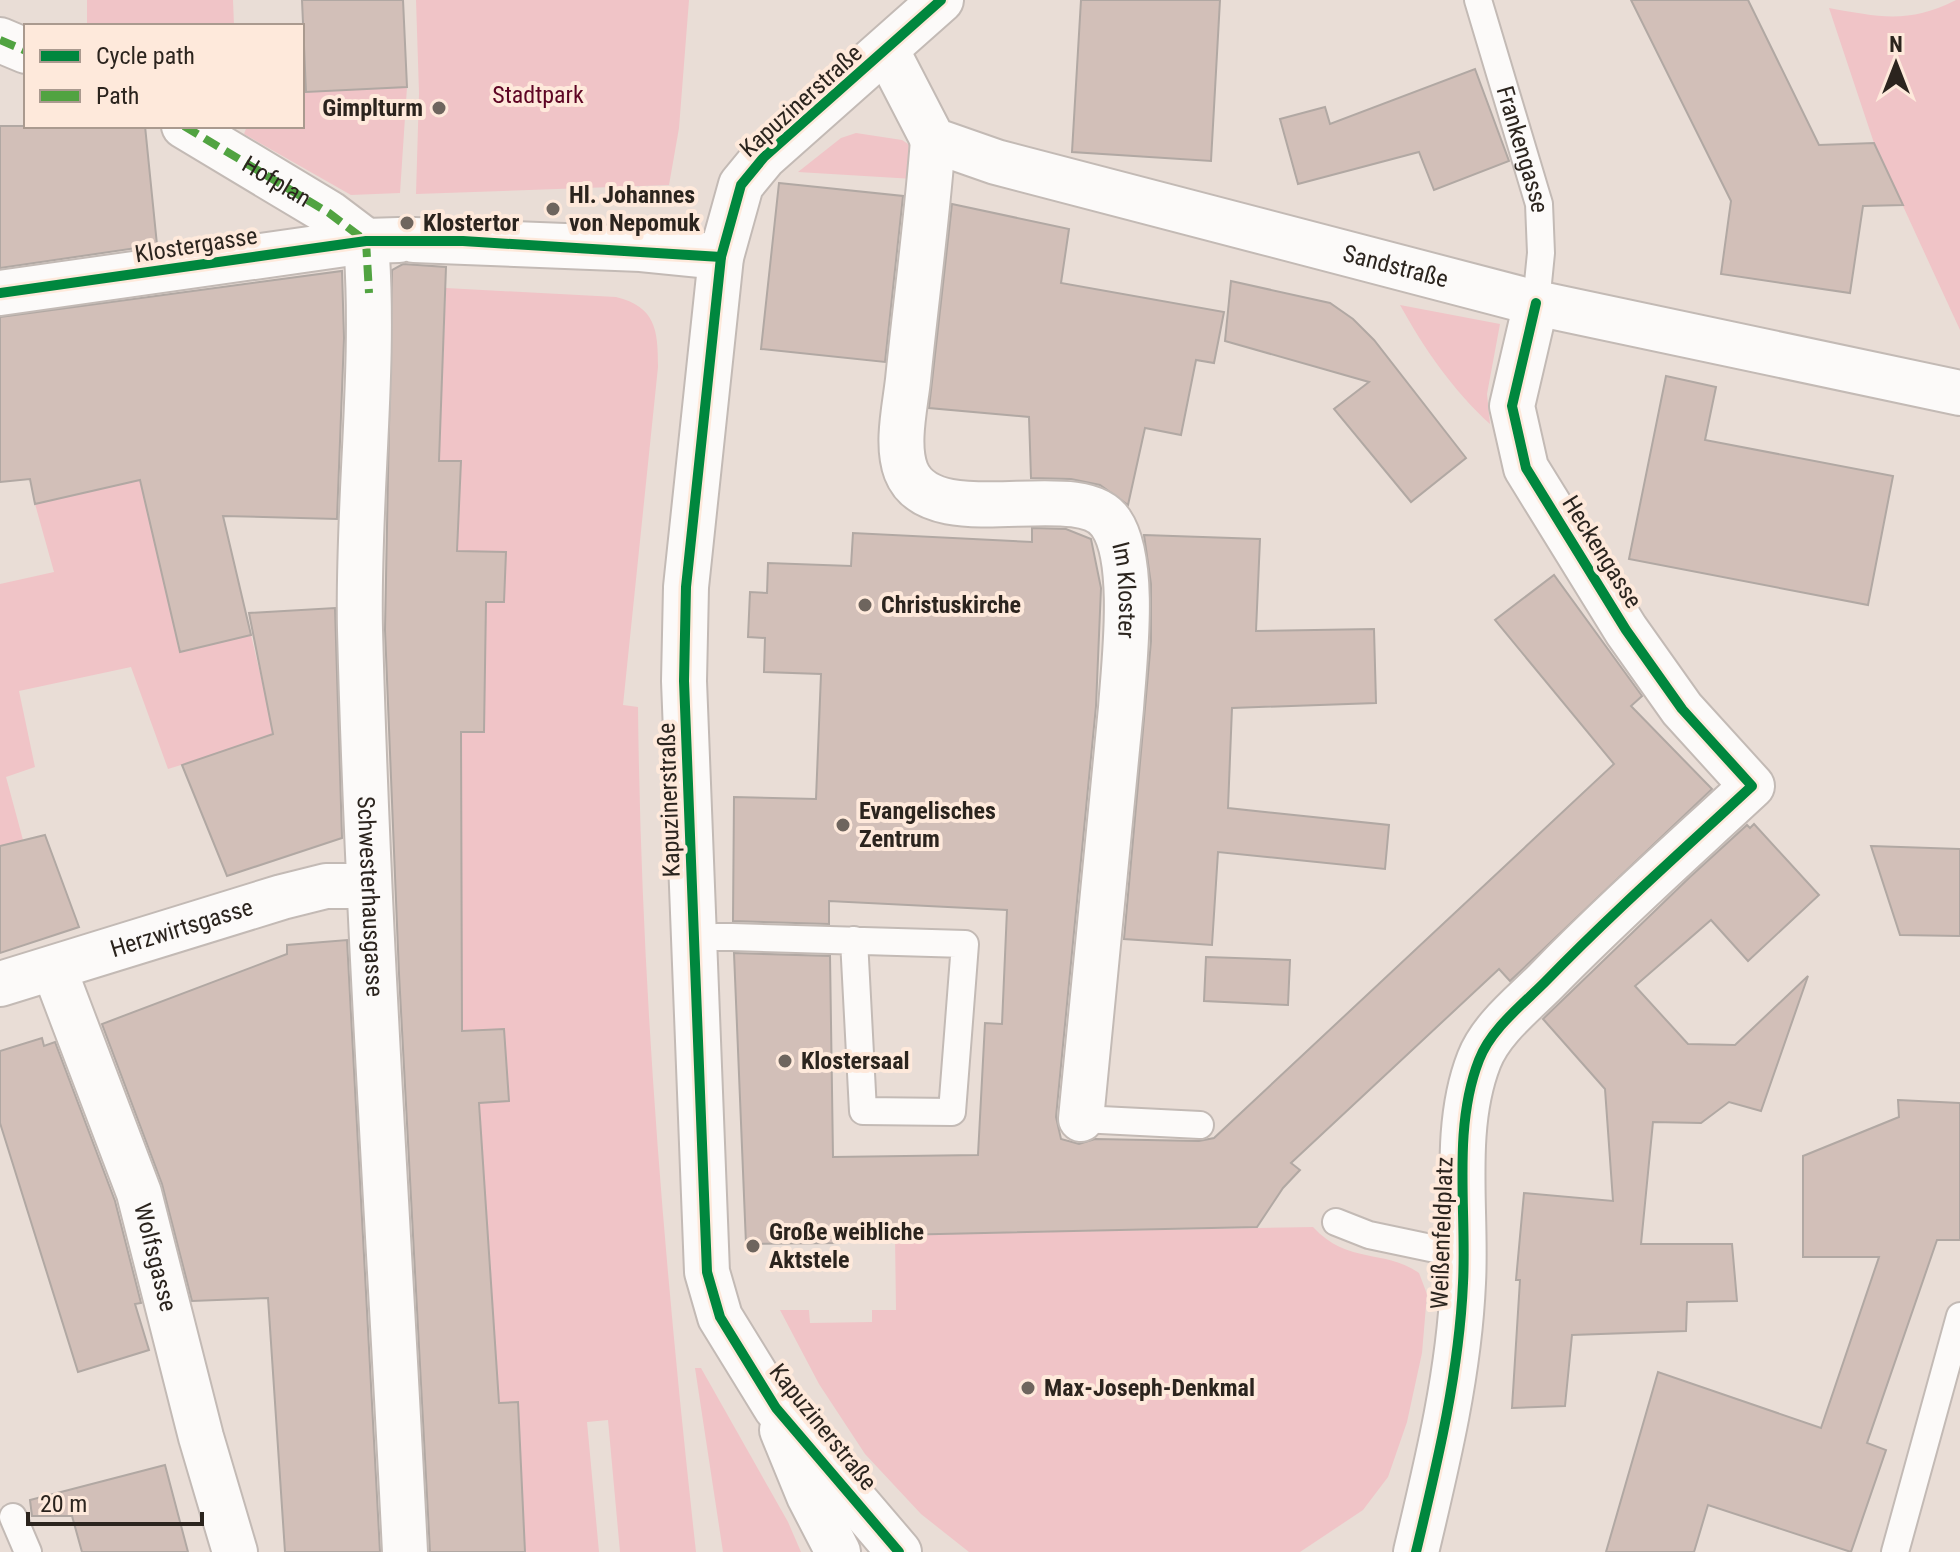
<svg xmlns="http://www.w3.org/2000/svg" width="1960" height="1552" viewBox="0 0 1960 1552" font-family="'Roboto Condensed',sans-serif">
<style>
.green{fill:#f0c4c7}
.building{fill:#d2bfb8;stroke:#b1a8a3;stroke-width:2}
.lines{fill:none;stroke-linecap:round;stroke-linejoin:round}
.lane-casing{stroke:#c3bab5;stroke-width:30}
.street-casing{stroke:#c3bab5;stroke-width:48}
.secondary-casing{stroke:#c3bab5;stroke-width:48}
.lane{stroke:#fcfaf9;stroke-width:26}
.street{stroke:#fcfaf9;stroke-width:44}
.secondary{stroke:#fcfaf9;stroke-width:44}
.quiet{stroke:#51a341;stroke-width:8;stroke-dasharray:16 8;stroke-linecap:butt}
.cycleway-casing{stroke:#fee9db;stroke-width:15}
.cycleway{stroke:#00873e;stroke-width:10}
.poi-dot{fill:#6e655e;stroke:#fee9db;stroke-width:3}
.labels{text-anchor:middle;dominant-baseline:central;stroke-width:8;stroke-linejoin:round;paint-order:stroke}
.park-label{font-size:24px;fill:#5e0524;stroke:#fee9db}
.street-label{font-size:24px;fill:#2b241e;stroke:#fee9db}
.poi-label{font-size:24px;font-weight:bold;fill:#2b241e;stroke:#fee9db;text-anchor:start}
</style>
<rect width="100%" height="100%" fill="#e9ddd6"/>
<g class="green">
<path d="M87,0H233L234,26H87Z"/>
<path d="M416,0H689L679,128L669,185L416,194L419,93Z"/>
<path d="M1956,0H1960V330L1874,143L1829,8C1879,17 1909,24 1956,0Z"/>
<path d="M407,87L400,193L351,195L244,134L247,126H302V91Z"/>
<path d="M856,133L902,140L911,146L914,179L798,172L841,138Z"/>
<path d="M446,288L616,297C656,307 658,330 658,367L623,705L638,707C641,989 665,1272 696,1552H620L608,1420L587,1422L599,1552H525L518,1403H499L481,1137L451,1104L509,1101L504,1029L444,1032L450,733L484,731L485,602L504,601L506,552L438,551L440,493H460L461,462L439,461Z"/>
<path d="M1400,305L1500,324L1487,394L1490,424C1452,389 1425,350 1400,305Z"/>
<path d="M142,479L179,651L251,635L275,736L168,769L131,667L19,691L35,767L6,777L23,840L0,846V584L54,572L35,504Z"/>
<path d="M1313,1227C1348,1265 1386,1249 1419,1273L1427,1294L1422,1353L1407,1422L1388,1477L1363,1510L1300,1552H969L921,1514L865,1454L819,1384L780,1310H809L810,1323L872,1322V1310H896L895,1235Z"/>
<path d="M695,1368H701L788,1522L801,1552H723Z"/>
</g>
<g class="building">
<path d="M302,0H403L407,87L306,92Z"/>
<path d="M1081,0H1220L1211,161L1072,152Z"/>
<path d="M1631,0H1748L1819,145L1874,143L1903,205L1863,206L1850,293L1721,274L1731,201Z"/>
<path d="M1475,69L1509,161L1434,190L1419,152L1298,184L1280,119L1325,107L1330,124Z"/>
<path d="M0,126H145L157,245L0,268Z"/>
<path d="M779,183L903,196L885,362L761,349Z"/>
<path d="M952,204L1069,229L1061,283L1224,312L1214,363L1196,360L1181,435L1145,428L1128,505L1100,485L1071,479L1031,478L1029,417L929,408Z"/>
<path d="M403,264L446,267L439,461H461L457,551L506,552L504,602H486L484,732H461L462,1031L504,1029L509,1101L479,1103L499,1403L518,1402L525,1552H430L399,974L385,630L392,270Z"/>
<path d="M342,271L344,338L337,519L223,516L251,635L180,652L140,480L35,504L30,479L0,482V317Z"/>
<path d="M1231,281L1330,303L1353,319L1374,340L1466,458L1411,502L1334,409L1369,382L1225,341Z"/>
<path d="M1666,376L1716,387L1705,440L1893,476L1868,605L1629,559Z"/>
<path d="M1032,528L1066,529L1091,539L1101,588L1096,706L1056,1117L1061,1139L1079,1144L1095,1139L1199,1141L1214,1138L1614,764L1495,620L1554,575L1642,696L1631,706L1712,789L1510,981L1499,969L1291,1163L1300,1170L1283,1188L1257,1227L895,1235L844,1233V1243L746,1244L734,953L830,956L833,1157L978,1155L985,1023L1002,1024L1007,910L829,901V924L733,921L734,797L816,799L821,674L764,672L765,638L748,637L750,592L767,593L768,563L851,566L853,533L1032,542Z"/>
<path d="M1144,535L1260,539L1256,631L1374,629L1376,703L1232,708L1228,808L1389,825L1385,869L1218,852L1212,945L1124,939L1151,641V584Z"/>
<path d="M335,608L342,838L227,876L182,765L273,734L249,613Z"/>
<path d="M1754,824L1819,895L1748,961L1711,920L1635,986L1688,1044L1735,1045L1808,976L1761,1111L1729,1102L1701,1123L1653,1122L1641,1244H1732L1737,1301L1687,1302L1686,1331L1572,1335L1565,1406L1512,1408L1520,1280H1516L1524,1193L1613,1201L1605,1089L1543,1019L1690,877L1747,825L1750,828Z"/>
<path d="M45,835L79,927L0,953V846Z"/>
<path d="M1871,846L1960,849V936L1900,935Z"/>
<path d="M347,940L380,1552H285L268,1298L192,1301L162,1184L102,1024L287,954V945Z"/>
<path d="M1206,957L1290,960L1288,1005L1204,1001Z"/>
<path d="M42,1038L44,1046L55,1042L115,1201L141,1303L135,1304L149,1350L78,1372L0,1123V1051Z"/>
<path d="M1898,1100L1960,1103V1240H1937L1867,1443L1886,1450L1851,1552L1708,1505L1694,1552H1606L1658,1372L1821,1428L1879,1257H1803V1156L1899,1117Z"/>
<path d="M165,1465L188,1552H82L72,1516H32L30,1500Z"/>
</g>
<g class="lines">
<g class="lane-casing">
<g id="lane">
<path id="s1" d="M1478,0L1539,204L1541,253L1536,303"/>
<path d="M717,937H732L965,944L952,1112L863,1111L854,940"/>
<path d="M1081,1119L1200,1125"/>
<path d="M1336,1222L1369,1235L1464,1255"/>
<path d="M13,1517L28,1552"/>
<path d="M1895,1552L1960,1316"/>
</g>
</g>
<g class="street-casing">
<g id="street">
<path d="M0,40L26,51"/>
<path id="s2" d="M887,51L933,140L996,162L1536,303L1960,393"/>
<path d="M184,126L329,213L366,241"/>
<path id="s3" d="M933,140C927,220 916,300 908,380C905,407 896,445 906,471C932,538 1080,475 1111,523C1137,561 1124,663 1121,708L1081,1119"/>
<path d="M414,240L641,249L721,257"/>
<path id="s4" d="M366,241C376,370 357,500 360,630C368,937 390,1244 405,1552"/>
<path d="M0,293L366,241L399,240"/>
<path id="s5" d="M54,969L139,1193L201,1437L235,1552"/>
<path id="s6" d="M0,984L282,897L326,886H367"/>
<path d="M1416,1552C1437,1464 1459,1374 1463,1283C1467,1212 1452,1129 1479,1060C1491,1029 1522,1005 1545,982C1611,914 1682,851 1752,786L1682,709L1626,630L1526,468L1512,406L1536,303"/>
</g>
</g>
<g class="secondary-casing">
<g id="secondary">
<path d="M782,1430L809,1496L838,1552"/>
<path d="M899,1552L776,1408L720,1317L707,1272L684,681L686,587L721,257L741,185L764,157L941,0"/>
</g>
</g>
<use href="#lane" class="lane"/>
<use href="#street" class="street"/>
<use href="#secondary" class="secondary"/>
<g class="quiet">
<path d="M0,40L26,51"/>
<path id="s7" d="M184,126L329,213L366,241"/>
<path d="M366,241L369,293"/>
</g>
<g class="cycleway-casing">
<g id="cycleway">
<path d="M0,293L366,241H463L721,257"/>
<path d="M899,1552L776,1408L720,1317L707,1272L684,681L686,587L721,257L741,185L764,157L941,0"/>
<path d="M1416,1552C1437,1464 1459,1374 1463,1283C1467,1212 1452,1129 1479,1060C1491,1029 1522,1005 1545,982C1611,914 1682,851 1752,786L1682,709L1626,630L1526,468L1512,406L1536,303"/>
</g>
</g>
<use href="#cycleway" class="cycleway"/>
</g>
<g class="poi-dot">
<circle cx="439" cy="108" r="8"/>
<circle cx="553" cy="209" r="8"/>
<circle cx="407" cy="223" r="8"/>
<circle cx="865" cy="605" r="8"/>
<circle cx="843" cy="825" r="8"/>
<circle cx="785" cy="1061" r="8"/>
<circle cx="753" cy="1246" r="8"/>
<circle cx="1028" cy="1388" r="8"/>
</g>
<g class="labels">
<g class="park-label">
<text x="538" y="95">Stadtpark</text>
</g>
<g class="street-label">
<text transform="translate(801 101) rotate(-42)">Kapuzinerstraße</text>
<text stroke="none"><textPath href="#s1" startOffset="156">Frankengasse</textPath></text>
<text stroke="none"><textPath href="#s7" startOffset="108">Hofplan</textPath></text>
<text transform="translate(196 245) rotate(-9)">Klostergasse</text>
<text stroke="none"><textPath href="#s2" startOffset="580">Sandstraße</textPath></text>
<text transform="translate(1602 552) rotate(58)">Heckengasse</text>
<text stroke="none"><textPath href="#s3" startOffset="626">Im Kloster</textPath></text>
<text transform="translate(669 800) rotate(-92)">Kapuzinerstraße</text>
<text stroke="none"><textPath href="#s4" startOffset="656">Schwesterhausgasse</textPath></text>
<text stroke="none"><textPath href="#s6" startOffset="190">Herzwirtsgasse</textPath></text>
<text transform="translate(1442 1233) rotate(-88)">Weißenfeldplatz</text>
<text stroke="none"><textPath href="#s5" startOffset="306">Wolfsgasse</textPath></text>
<text transform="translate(823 1427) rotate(51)">Kapuzinerstraße</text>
</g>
<g class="poi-label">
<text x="423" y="108" text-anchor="end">Gimplturm</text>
<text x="569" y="195">Hl. Johannes<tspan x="569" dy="28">von Nepomuk</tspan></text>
<text x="423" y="223">Klostertor</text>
<text x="881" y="605">Christuskirche</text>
<text x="859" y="811">Evangelisches<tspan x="859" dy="28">Zentrum</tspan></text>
<text x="801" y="1061">Klostersaal</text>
<text x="769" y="1232">Große weibliche<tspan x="769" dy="28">Aktstele</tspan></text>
<text x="1044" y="1388">Max-Joseph-Denkmal</text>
</g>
</g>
<rect x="24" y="24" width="280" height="104" fill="#fee9db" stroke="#aa9a8f" stroke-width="2"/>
<rect x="40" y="50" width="40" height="12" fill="#00873e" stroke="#aa9a8f" stroke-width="2"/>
<text x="96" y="64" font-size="24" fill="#2b241e">Cycle path</text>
<rect x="40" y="90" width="40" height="12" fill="#51a341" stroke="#aa9a8f" stroke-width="2"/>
<text x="96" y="104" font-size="24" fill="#2b241e">Path</text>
<g transform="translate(1896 64)" stroke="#fee9db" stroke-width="6" paint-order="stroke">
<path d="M0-6L14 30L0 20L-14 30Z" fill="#2b241e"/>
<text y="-12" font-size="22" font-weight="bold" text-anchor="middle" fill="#2b241e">N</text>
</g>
<path d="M28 1512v12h174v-12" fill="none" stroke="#2b241e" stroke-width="4"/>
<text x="40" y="1512" font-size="24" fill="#2b241e" stroke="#fee9db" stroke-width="6" paint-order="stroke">20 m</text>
</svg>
